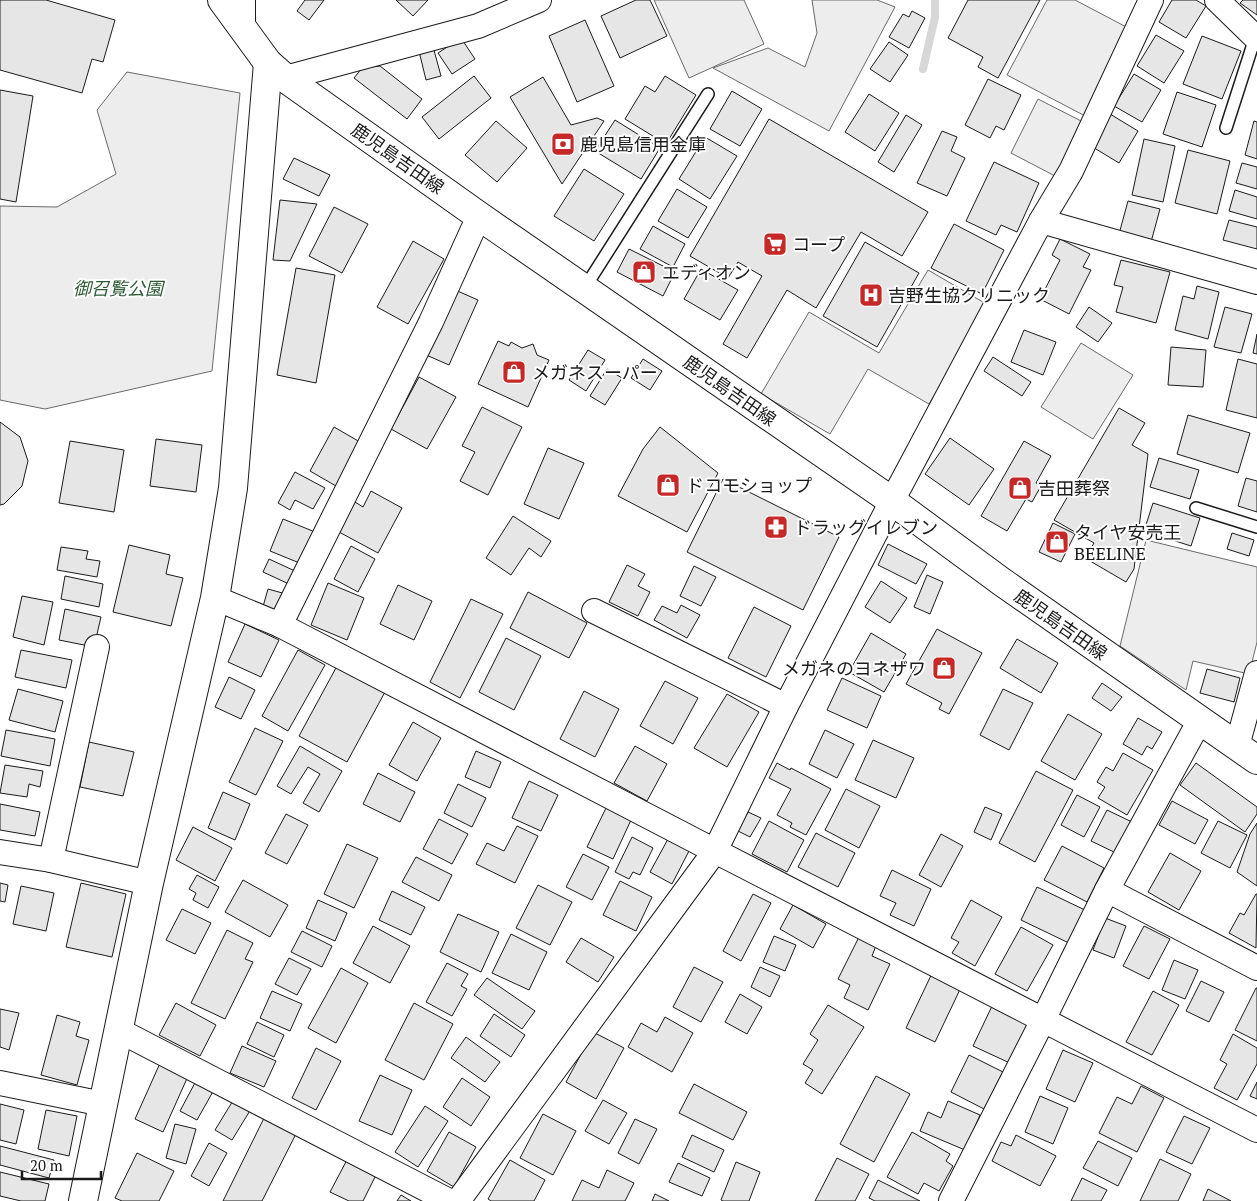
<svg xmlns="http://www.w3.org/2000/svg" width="1257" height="1201" viewBox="0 0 1257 1201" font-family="'PT Serif','Noto Sans JP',serif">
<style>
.built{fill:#ededed;stroke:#6a6a6a}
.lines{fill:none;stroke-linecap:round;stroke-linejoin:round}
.stream{stroke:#d7d7d7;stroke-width:8}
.building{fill:#e6e6e6;stroke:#1a1a1a}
.service-casing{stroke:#1a1a1a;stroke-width:14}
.minor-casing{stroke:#1a1a1a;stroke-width:26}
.tertiary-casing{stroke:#1a1a1a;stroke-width:30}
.primary-casing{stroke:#1a1a1a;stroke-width:30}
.service{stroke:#fff;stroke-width:11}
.minor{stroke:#fff;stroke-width:24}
.tertiary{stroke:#fff;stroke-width:28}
.primary{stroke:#fff;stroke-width:28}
.labels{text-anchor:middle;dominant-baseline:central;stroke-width:4;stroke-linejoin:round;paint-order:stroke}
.poi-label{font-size:18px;fill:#1a1a1a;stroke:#fff;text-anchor:start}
.street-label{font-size:18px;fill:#1a1a1a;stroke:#fff}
.park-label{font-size:18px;font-style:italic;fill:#2b5a34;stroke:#fff}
</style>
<rect width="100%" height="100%" fill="#fff"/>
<g class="built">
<path d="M654,0H744L764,44L689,78Z"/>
<path d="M812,0H877L895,7L829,131L713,68L768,48L805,67L817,33Z"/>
<path d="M1047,0H1075L1132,30L1087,117L1007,75Z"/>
<path d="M127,72L240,93L212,371L45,409L0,400V206L57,207L116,174L97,110Z"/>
<path d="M1038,99L1083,122L1055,176L1011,153Z"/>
<path d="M928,270L988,305L929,404L868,369L830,434L761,394L809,312L879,353Z"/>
<path d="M1081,343L1133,375L1093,439L1041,407Z"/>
<path d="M1146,540L1257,567V642L1249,674L1193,661L1186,690L1120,646Z"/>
</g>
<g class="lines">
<path class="stream" d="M923,69L935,17V0"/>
</g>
<g class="building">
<path d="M0,0H46L115,20L103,62L92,59L82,93L0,70Z"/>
<path d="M305,0H324L309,20L297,11Z"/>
<path d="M396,0H428L413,16Z"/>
<path d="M636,0H650L667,36L620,58L601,16Z"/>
<path d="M968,0H1040L998,78L978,67L983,57L948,38Z"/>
<path d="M1172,0H1196L1206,6L1186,38L1159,22Z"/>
<path d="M1243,0H1257V15L1240,3Z"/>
<path d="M912,11L925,18L909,48L889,37L903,14L909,17Z"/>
<path d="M585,20L614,86L577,102L549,36Z"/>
<path d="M1156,35L1184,51L1164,83L1137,66Z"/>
<path d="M1202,36L1241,51L1222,99L1183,84Z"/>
<path d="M461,38L475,59L452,74L438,53Z"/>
<path d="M889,42L908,55L890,82L870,69Z"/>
<path d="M432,43L441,76L426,80L418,47Z"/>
<path d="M380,66L422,99L407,119L354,78L362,68Z"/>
<path d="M1134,74L1161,90L1142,122L1114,106Z"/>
<path d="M474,76L491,98L439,139L422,117Z"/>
<path d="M665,76L696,95L666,144L625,119L645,86L655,92Z"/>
<path d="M543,77L571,125L597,118L604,121L562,184L510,97Z"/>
<path d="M988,79L1021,95L1004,130L996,126L990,138L965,125Z"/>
<path d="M0,90L33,96L16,202L0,199Z"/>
<path d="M732,91L762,109L740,146L710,129Z"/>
<path d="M1177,92L1216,105L1202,147L1163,134Z"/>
<path d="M869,94L899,113L875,151L845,132Z"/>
<path d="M1110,114L1138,131L1119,163L1091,146Z"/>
<path d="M906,115L922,125L894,172L878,162Z"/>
<path d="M769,119L928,212L902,256L861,232L816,308L787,290L747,358L723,344L762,276L738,262L728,278L690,256Z"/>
<path d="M615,120L660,148L641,179L595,151Z"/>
<path d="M496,121L527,148L497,182L465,155Z"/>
<path d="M1254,121L1257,122V159L1245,155Z"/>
<path d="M942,131L957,137L951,151L965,158L947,196L917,183Z"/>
<path d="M705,137L737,156L710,199L679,179Z"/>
<path d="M1144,139L1175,146L1163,202L1132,195Z"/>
<path d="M1188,150L1230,161L1217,214L1175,203Z"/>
<path d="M294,158L330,175L319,196L283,179Z"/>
<path d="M994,162L1039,183L1017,232L1001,225L996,235L966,221Z"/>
<path d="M1242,163L1257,167V189L1236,183Z"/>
<path d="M584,169L624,194L594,241L554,216Z"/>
<path d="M677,189L707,207L688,238L658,221Z"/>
<path d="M1235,190L1257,197V219L1229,211Z"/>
<path d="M280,200L317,204L290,261L273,260Z"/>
<path d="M1128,201L1160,209L1151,242L1119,234Z"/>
<path d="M334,207L368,224L342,273L309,256Z"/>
<path d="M1229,220L1257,227V249L1223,240Z"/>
<path d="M954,224L1004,250L982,294L931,268Z"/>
<path d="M653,226L685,244L673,267L640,249Z"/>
<path d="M1060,239L1090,254L1083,267L1091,270L1069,314L1040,299L1060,260L1052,255Z"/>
<path d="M413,241L444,259L408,324L377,307Z"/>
<path d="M865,242L919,273L877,347L823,316Z"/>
<path d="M629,249L675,272L663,296L617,272Z"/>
<path d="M1121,260L1170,272L1156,323L1116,312L1123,287L1114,285Z"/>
<path d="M296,268L335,275L316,383L277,375Z"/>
<path d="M701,269L738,290L720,320L684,299Z"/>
<path d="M1197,286L1219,292L1208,339L1175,330L1183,296L1194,299Z"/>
<path d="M453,289L478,300L449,365L424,354Z"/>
<path d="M1089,307L1112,323L1098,342L1076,327Z"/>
<path d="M1225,307L1252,314L1241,353L1214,347Z"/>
<path d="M1024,330L1056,342L1043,375L1011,362Z"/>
<path d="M1257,334V354L1253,353Z"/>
<path d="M498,341L509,346L511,342L522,348L533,344L537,355L549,360L528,407L478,384Z"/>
<path d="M1171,347L1206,350L1203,387L1168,385Z"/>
<path d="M588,350L605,360L586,391L569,380Z"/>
<path d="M993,357L1031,382L1022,396L984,371Z"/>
<path d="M643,359L662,371L650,390L631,378Z"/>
<path d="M1238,359L1257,364V418L1226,410Z"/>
<path d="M607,369L622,378L605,405L590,396Z"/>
<path d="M419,377L456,397L427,449L391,429Z"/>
<path d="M482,407L522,427L488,495L460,481L475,452L462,446Z"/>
<path d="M1119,408L1145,423L1132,445L1148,454L1134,569L1126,582L1085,558L1094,543L1054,520Z"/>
<path d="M1188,415L1250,433L1238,473L1177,454Z"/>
<path d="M0,422L20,437L28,461L22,486L4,504L0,505Z"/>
<path d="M334,427L360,442L336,486L310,471Z"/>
<path d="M660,427L718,473L687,532L618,496L643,449Z"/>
<path d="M950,438L994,469L969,505L925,474Z"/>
<path d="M156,439L202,445L196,492L150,486Z"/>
<path d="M70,441L124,450L114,512L59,503Z"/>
<path d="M1024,441L1051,456L1036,483L1041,486L1032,502L1026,499L1007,531L981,516Z"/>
<path d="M548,448L584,463L559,519L524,504Z"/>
<path d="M1159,458L1199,470L1190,499L1150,487Z"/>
<path d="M295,472L325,488L313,509L295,500L290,510L278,503Z"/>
<path d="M1246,478L1257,481V512L1238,506Z"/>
<path d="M723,479L839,537L803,610L687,552Z"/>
<path d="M371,491L402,508L378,553L339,532L355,502L363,507Z"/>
<path d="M1153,503L1200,518L1191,546L1144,531Z"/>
<path d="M513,516L551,541L541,557L529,548L511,575L486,558Z"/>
<path d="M283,519L315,532L302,564L270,551Z"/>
<path d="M1053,523L1075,534L1061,562L1039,552Z"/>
<path d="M1232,533L1254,540L1249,556L1227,549Z"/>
<path d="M888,544L927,564L916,584L878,565Z"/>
<path d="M129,545L170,555L166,574L183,578L171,626L113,612Z"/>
<path d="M351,546L375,559L358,592L334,579Z"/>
<path d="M61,547L88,551L86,559L100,561L97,577L57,570Z"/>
<path d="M269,559L295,571L289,584L263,572Z"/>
<path d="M627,565L645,574L638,586L650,592L638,616L609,602Z"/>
<path d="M694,566L716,577L701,606L680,596Z"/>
<path d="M927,575L943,582L930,614L914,607Z"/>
<path d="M65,576L103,584L99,607L61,599Z"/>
<path d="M881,581L907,598L890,623L865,607Z"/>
<path d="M328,583L364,598L347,640L311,625Z"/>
<path d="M398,585L432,601L414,640L380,624Z"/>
<path d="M268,589L286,594L281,615L262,610Z"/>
<path d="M528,592L587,623L569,658L510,628Z"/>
<path d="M22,596L53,602L44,645L13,637Z"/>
<path d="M471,599L503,614L460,698L430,682Z"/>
<path d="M681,605L700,615L687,638L654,620L662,606L677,613Z"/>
<path d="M754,607L791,626L766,677L728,658Z"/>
<path d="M65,609L101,617L94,647L59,640Z"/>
<path d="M245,624L279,640L261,677L228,662Z"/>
<path d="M937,629L982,653L949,714L939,709L942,703L906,684Z"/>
<path d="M871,633L906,654L884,692L849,672Z"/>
<path d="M506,638L541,656L514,710L479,692Z"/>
<path d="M1017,639L1058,663L1041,693L1000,668Z"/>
<path d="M21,650L72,660L66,688L15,677Z"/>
<path d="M298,650L325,665L288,731L262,716Z"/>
<path d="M337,666L385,692L347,762L299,736Z"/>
<path d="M1207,669L1240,678L1234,702L1200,693Z"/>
<path d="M229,677L255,690L241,719L215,707Z"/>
<path d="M842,678L881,696L867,728L827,710Z"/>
<path d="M665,681L698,698L673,744L640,726Z"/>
<path d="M1102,683L1122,697L1111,711L1092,698Z"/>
<path d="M18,689L63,701L55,732L9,720Z"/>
<path d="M1003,689L1033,703L1009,750L980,735Z"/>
<path d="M584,691L619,709L595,757L560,739Z"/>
<path d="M727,694L759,712L727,767L694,748Z"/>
<path d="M1068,714L1102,734L1075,780L1041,761Z"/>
<path d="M1138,718L1162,732L1152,749L1147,746L1142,755L1123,744Z"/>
<path d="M413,722L441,738L417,781L389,765Z"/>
<path d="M255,728L283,741L256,795L229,782Z"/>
<path d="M6,730L55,739L50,766L1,756Z"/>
<path d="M825,730L854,744L837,778L809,764Z"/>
<path d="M873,740L914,758L896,798L855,780Z"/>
<path d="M89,742L134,752L123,796L80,787Z"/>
<path d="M300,746L342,771L319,812L303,803L320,774L308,767L291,794L277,786Z"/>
<path d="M635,746L667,764L647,801L614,783Z"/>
<path d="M476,751L501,762L490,788L465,777Z"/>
<path d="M1123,753L1153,770L1127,815L1098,798L1105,787L1097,782L1106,767L1113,771Z"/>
<path d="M777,763L790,770L791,768L831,789L806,835L790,827L792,823L777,815L791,789L769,778Z"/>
<path d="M1196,763L1257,807V814L1245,832L1180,785Z"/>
<path d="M5,765L43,771L40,787L29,784L27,797L0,793Z"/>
<path d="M1036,771L1073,790L1035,862L999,843Z"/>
<path d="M378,773L415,792L400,822L363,804Z"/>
<path d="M529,781L558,795L541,831L512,818Z"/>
<path d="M458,784L486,798L472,827L444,813Z"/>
<path d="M846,789L880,806L859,848L825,830Z"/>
<path d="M223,792L250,804L235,840L208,828Z"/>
<path d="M1077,795L1100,807L1084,837L1061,825Z"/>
<path d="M1172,801L1208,820L1195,844L1159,825Z"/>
<path d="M0,804L40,812L35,836L0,830Z"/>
<path d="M985,807L1002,814L991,840L974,832Z"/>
<path d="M606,808L631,820L613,859L587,847Z"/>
<path d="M1107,810L1132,822L1116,853L1091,841Z"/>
<path d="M748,812L761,818L750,837L738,831Z"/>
<path d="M286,814L308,825L287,864L265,853Z"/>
<path d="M439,819L468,834L452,864L423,849Z"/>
<path d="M769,821L804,840L787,872L752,854Z"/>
<path d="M1218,821L1247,835L1230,868L1201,853Z"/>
<path d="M1257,823V886L1237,872L1250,834Z"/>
<path d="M517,826L538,836L515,883L476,864L487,843L504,851Z"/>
<path d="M193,827L232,848L215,881L176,860Z"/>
<path d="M816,833L855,853L838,887L798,867Z"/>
<path d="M941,834L963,846L941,887L919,875Z"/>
<path d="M632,837L653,848L640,875L633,872L629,879L615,872Z"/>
<path d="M668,839L689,851L672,884L650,872Z"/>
<path d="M347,844L378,858L354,908L324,894Z"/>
<path d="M1062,846L1104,868L1087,902L1044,880Z"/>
<path d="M1170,853L1201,871L1179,910L1148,892Z"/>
<path d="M583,854L609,867L592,900L566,887Z"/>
<path d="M416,857L452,875L439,901L402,882Z"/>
<path d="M892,870L931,889L914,926L890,915L896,903L880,896Z"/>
<path d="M197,875L219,887L208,908L193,900L196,893L189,889Z"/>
<path d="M243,880L288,905L270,937L225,912Z"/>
<path d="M620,881L652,897L636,931L603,915Z"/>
<path d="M0,883L8,885L5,902L0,901Z"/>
<path d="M81,883L126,894L112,957L66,947Z"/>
<path d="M538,885L572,902L550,945L516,928Z"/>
<path d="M21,886L54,893L46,931L13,924Z"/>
<path d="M1037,887L1087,911L1071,944L1021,920Z"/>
<path d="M392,891L425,907L411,935L379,920Z"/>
<path d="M753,894L771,903L741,961L723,951Z"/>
<path d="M1256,894H1257L1256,948L1229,933L1240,913L1244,915Z"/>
<path d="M318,900L347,913L335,941L306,928Z"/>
<path d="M971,900L1002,917L975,966L952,953L959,942L951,938Z"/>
<path d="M793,905L826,924L813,948L780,929Z"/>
<path d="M182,909L211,923L195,954L166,940Z"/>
<path d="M458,914L499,932L481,972L440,952Z"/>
<path d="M1105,918L1126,926L1114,958L1093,950Z"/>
<path d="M373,926L410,946L390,983L353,963Z"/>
<path d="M1144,926L1170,939L1149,979L1123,966Z"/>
<path d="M1021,927L1053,945L1027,991L995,974Z"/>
<path d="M227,930L253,943L245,959L253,962L225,1019L191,1003Z"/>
<path d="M302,931L332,946L322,967L291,952Z"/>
<path d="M511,934L547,952L529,990L492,973Z"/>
<path d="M860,935L877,943L872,956L890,964L868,1010L844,998L850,985L838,979Z"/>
<path d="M774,936L796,945L785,971L763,962Z"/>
<path d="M581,938L614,957L598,982L566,962Z"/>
<path d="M289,958L311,969L297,995L275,984Z"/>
<path d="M1174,960L1198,970L1185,999L1162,990Z"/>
<path d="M447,963L468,974L461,986L467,989L452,1016L426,1002Z"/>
<path d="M694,967L723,982L701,1022L673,1007Z"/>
<path d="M760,967L780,976L770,997L751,987Z"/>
<path d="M935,967L964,981L935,1042L906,1028Z"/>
<path d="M341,968L368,983L336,1043L308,1028Z"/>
<path d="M487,978L535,1011L522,1029L474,995Z"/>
<path d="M1201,981L1224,992L1209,1022L1186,1011Z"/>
<path d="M1256,988H1257V1041L1235,1030Z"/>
<path d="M272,991L302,1004L290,1031L260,1018Z"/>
<path d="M1153,991L1179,1005L1152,1055L1126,1042Z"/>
<path d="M740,994L762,1007L747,1034L725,1022Z"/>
<path d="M176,1003L216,1025L200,1056L159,1035Z"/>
<path d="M414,1003L453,1024L424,1080L385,1060Z"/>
<path d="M993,1004L1031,1022L1012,1064L973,1046Z"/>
<path d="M828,1005L864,1027L822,1094L805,1083L813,1070L803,1064L818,1040L810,1034Z"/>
<path d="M0,1009L19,1013L9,1050L0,1047Z"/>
<path d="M494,1014L525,1035L511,1057L480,1036Z"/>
<path d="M57,1015L80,1022L76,1036L89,1040L77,1085L41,1075Z"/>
<path d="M665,1017L693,1033L672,1072L628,1047L641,1023L657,1032Z"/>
<path d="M257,1022L284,1035L274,1057L247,1044Z"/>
<path d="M593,1032L624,1048L596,1099L566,1082Z"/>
<path d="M1233,1034L1257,1048V1064L1237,1100L1214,1088L1227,1064L1220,1060Z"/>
<path d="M466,1037L500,1062L485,1082L451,1058Z"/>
<path d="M242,1046L276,1061L264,1087L230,1073Z"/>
<path d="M316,1048L341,1061L316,1110L292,1098Z"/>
<path d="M1063,1050L1093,1063L1075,1102L1046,1089Z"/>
<path d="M969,1055L1003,1072L984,1109L951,1092Z"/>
<path d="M161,1061L189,1074L163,1132L135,1119Z"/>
<path d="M380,1075L412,1090L392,1135L359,1121Z"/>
<path d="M876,1076L910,1094L874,1162L840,1144Z"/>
<path d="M462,1078L490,1097L471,1126L443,1107Z"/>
<path d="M197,1079L215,1088L197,1120L180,1111Z"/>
<path d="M1257,1082V1099L1250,1096Z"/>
<path d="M694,1084L747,1112L733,1140L679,1113Z"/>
<path d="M1141,1086L1164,1098L1137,1152L1099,1133L1117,1097L1132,1104Z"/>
<path d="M1040,1096L1068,1108L1053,1144L1025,1132Z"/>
<path d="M234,1099L251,1109L232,1140L215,1130Z"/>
<path d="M603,1100L627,1113L609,1144L585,1131Z"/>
<path d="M948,1101L980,1115L965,1150L920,1131L928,1112L941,1118Z"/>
<path d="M0,1104L24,1110L16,1144L0,1140Z"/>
<path d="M425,1106L448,1121L418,1167L395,1152Z"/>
<path d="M46,1110L77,1116L69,1156L38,1149Z"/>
<path d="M268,1110L300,1126L262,1201H223Z"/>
<path d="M543,1114L576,1131L553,1175L520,1158Z"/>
<path d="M1184,1116L1210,1128L1192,1164L1166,1152Z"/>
<path d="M635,1119L657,1129L639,1164L618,1153Z"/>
<path d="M175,1124L196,1129L186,1164L166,1158Z"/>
<path d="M449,1132L476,1147L454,1187L427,1171Z"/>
<path d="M912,1132L950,1154L946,1161L953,1166L939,1191L924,1183L918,1194L887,1177Z"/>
<path d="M692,1135L724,1150L714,1172L682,1157Z"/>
<path d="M1016,1135L1056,1156L1040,1186L992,1161L1001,1142L1011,1146Z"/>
<path d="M1098,1141L1132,1158L1118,1186L1083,1168Z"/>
<path d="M209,1143L227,1153L209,1186L191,1176Z"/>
<path d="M0,1146L54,1160L49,1178L0,1165Z"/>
<path d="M137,1153L174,1171L159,1201H122L115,1198Z"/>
<path d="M348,1158L377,1173L363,1201H349L330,1192Z"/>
<path d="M837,1158L869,1174L855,1201H815Z"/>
<path d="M1160,1159L1191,1174L1178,1201H1140Z"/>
<path d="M510,1160L545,1180L534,1201H491L488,1199Z"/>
<path d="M736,1162L760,1172L749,1201H723L721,1200Z"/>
<path d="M678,1163L710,1178L702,1196L669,1182Z"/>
<path d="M607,1170L634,1183L625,1201H572L582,1180L599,1188Z"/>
<path d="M0,1172L49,1184L45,1201H21L0,1196Z"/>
<path d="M1082,1178L1107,1190L1101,1201H1071Z"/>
<path d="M878,1180L920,1201H875L869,1198Z"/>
<path d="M1208,1189L1231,1201H1203Z"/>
<path d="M655,1194L669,1201H652Z"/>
<path d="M401,1195L411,1201H397Z"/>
</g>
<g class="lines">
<g class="service-casing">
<g id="service">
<path d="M1226,128L1255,38"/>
<path d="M584,289L708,94"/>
<path d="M1196,508L1257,527"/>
</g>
</g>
<g class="minor-casing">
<g id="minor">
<path d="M1217,0L1257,39"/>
<path d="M243,28V0"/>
<path d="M285,78L478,26L539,0"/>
<path d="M1041,221L1257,282"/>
<path d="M215,598L280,625L715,851L1257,1130"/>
<path d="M594,611L786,706"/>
<path d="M280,625L431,322L479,216"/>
<path d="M1237,746L1257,673"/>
<path d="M0,852L51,860L149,883"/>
<path d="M51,860L97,647"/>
<path d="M1107,890L1257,968"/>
<path d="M118,1030L449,1201"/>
<path d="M0,1083L103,1104"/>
<path d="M458,1201L715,851L786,706L892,501L1041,221L1071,171L1151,0"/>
<path d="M951,1201L1043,1020L1107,890L1200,720"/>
</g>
</g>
<g class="tertiary-casing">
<path id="tertiary" d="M83,1201L149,883L215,598L233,488L268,63"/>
</g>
<g class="primary-casing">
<path id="primary" d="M222,0L268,63L285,78L479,216L892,501L1002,582L1257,760"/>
</g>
<use href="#service" class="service"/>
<use href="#minor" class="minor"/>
<use href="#tertiary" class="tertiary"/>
<use href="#primary" class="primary"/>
</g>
<defs>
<g id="bank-square" transform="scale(1.25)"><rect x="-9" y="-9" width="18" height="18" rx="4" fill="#c62828" stroke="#fff"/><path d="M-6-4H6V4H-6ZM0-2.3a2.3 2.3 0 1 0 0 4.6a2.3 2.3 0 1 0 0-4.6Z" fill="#fff"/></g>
<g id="supermarket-square" transform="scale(1.25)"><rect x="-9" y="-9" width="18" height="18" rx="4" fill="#c62828" stroke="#fff"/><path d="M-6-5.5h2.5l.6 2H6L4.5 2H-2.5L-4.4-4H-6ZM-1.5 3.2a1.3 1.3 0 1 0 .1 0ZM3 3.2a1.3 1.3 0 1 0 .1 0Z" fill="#fff"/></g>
<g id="shop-square" transform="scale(1.25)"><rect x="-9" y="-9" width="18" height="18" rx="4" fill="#c62828" stroke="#fff"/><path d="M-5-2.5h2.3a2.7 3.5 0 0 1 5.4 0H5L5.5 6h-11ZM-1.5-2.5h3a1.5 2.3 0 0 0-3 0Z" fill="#fff"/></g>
<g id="hospital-square" transform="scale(1.25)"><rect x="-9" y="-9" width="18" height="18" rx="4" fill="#c62828" stroke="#fff"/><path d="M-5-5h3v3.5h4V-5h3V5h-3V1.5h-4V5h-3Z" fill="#fff"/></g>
<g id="pharmacy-square" transform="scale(1.25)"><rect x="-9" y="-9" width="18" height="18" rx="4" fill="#c62828" stroke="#fff"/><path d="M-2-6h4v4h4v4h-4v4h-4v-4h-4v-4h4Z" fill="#fff"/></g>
</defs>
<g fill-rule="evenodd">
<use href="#bank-square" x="563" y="144"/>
<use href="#supermarket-square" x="775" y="244"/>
<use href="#shop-square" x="644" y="272"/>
<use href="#hospital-square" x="871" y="295"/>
<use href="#shop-square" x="514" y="372"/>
<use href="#shop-square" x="668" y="485"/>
<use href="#shop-square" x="1020" y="488"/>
<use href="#pharmacy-square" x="776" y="527"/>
<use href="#shop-square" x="1057" y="542"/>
<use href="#shop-square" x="944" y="668"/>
</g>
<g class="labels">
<g class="poi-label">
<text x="580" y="144">鹿児島信用金庫</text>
<text x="792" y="244">コープ</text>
<text x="662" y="272">エディオン</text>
<text x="888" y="295">吉野生協クリニック</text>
<text x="532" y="372">メガネスーパー</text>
<text x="686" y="485">ドコモショップ</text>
<text x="1038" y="488">吉田葬祭</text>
<text x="794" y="527">ドラッグイレブン</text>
<text x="1074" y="532">タイヤ安売王<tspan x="1074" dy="21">BEELINE</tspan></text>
<text x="926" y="668" text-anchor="end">メガネのヨネザワ</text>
</g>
<g class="street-label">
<text transform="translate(398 158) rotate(35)">鹿児島吉田線</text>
<text transform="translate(730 390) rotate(35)">鹿児島吉田線</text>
<text transform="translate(1061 624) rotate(35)">鹿児島吉田線</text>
</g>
<g class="park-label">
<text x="118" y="288">御召覧公園</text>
</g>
</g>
<path d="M22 1171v8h79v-8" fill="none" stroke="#1a1a1a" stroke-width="2.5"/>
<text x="30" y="1171" font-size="15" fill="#1a1a1a" stroke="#ffffff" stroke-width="4" paint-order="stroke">20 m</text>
</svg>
